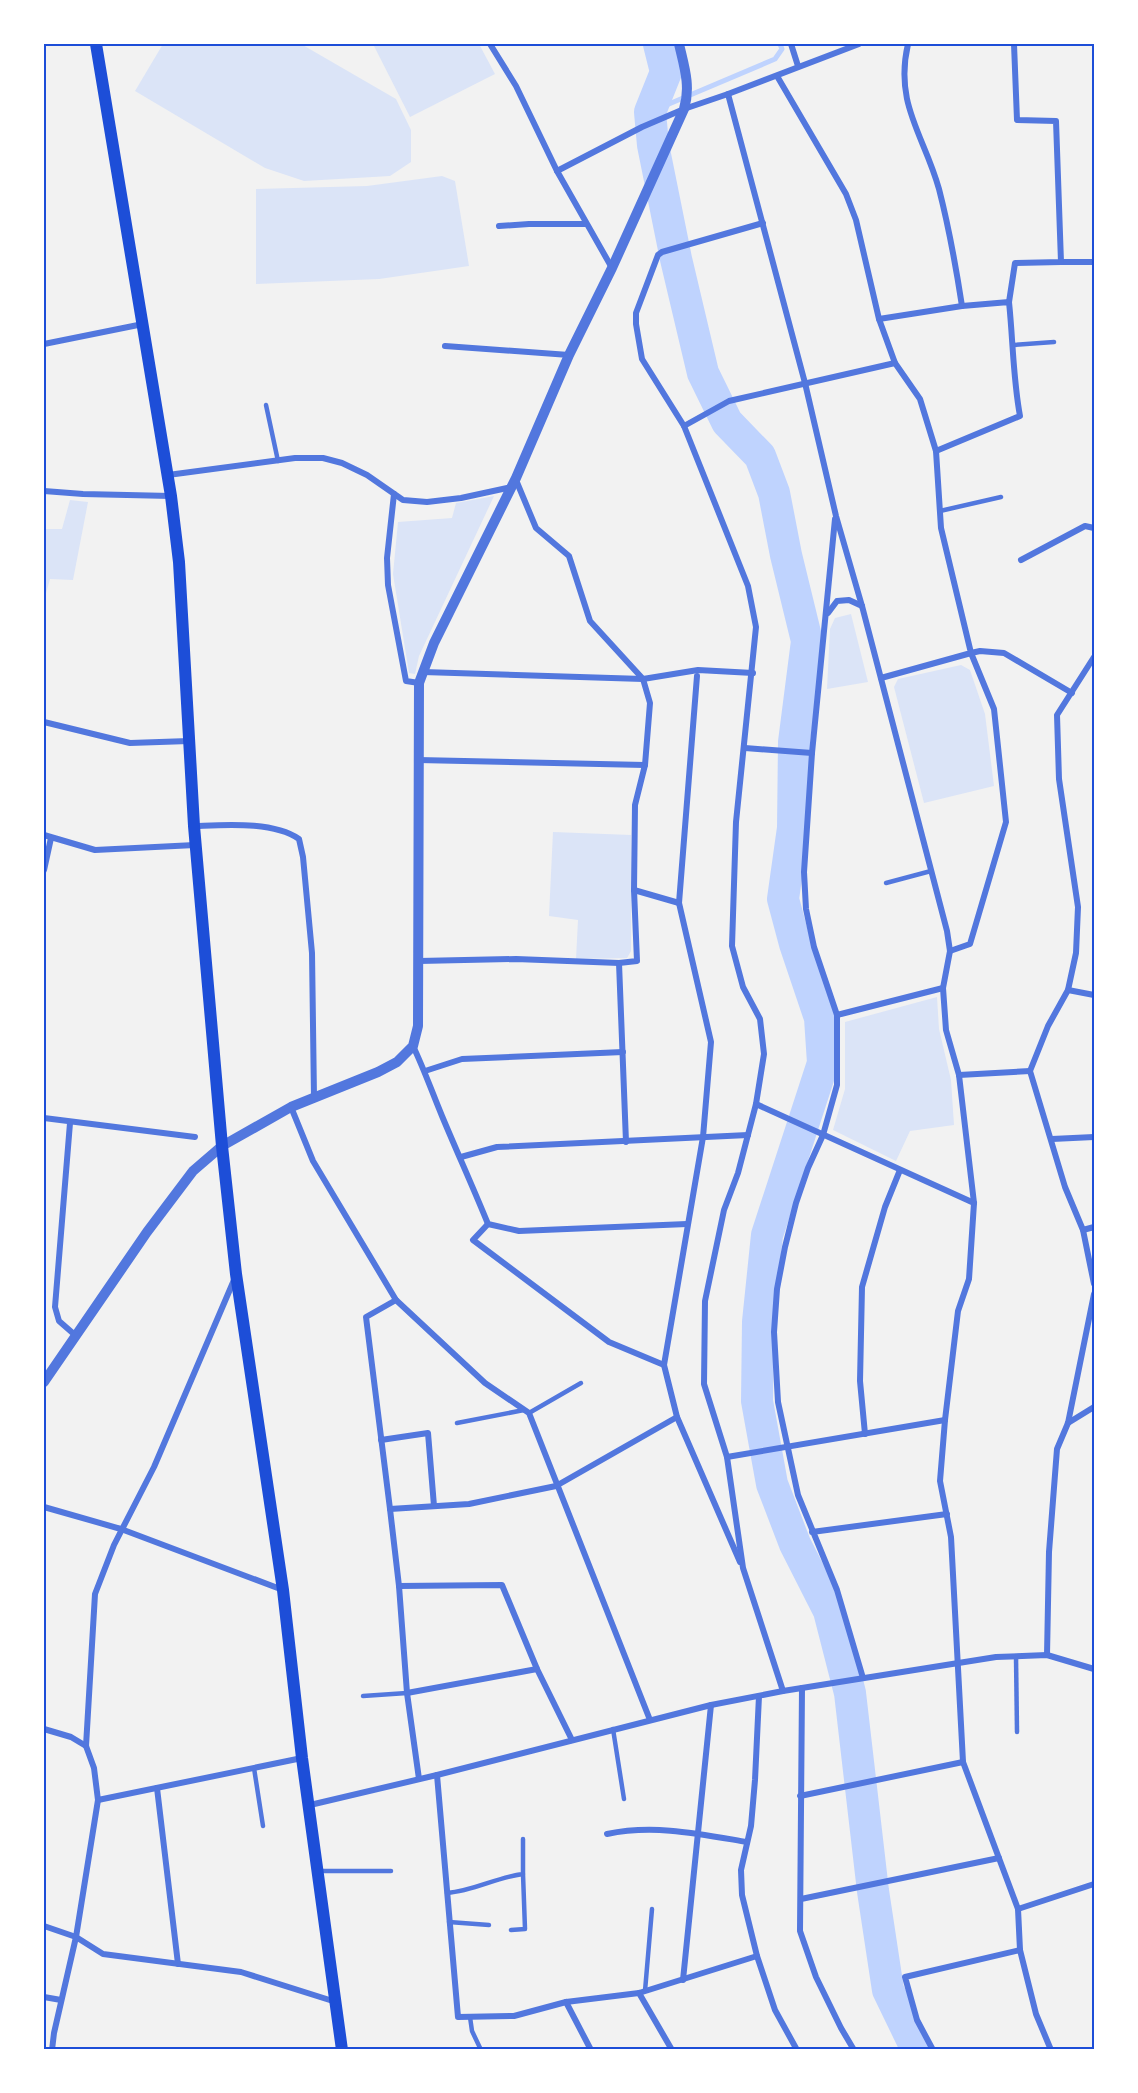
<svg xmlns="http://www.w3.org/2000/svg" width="1138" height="2093" viewBox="0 0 1138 2093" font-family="Figtree,sans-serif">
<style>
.green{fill:#dbe4f7}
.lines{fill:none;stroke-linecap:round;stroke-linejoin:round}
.stream{stroke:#bfd3fe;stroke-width:5}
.river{stroke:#bfd3fe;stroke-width:32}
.service{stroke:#5277de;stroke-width:4.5}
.minor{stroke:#5277de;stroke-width:6}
.tertiary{stroke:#5277de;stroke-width:10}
.secondary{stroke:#1d4ed8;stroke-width:12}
.neatline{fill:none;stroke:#1d4ed8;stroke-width:2}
</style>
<rect width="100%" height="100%" fill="#f2f2f2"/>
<g class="green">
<path d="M163,44H301L396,99L411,130V162L390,176L304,181L265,168L135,91Z"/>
<path d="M373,44H479L495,74L410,117Z"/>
<path d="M442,176L455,181L469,266L379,279L256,284V189L367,186Z"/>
<path d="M494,496L419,656L415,674L409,673L393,574L398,522L452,518L456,503Z"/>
<path d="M70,500L88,502L73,580L50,579L44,600V529H62Z"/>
<path d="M851,614L868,682L827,689L830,629L835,618Z"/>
<path d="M961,665L970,670L985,714L994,786L924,803L894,687L898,679Z"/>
<path d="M553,832L631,835V951L627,958L576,959L578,920L549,916Z"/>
<path d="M937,997L939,1029L951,1080L954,1125L910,1131L896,1161L833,1130L845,1089V1022Z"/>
</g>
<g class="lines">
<path class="stream" d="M650,112L775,59L782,49L780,44"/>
<path class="river" d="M659,44L666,72L650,112L653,145L676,259L703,373L727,422L760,456L774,493L786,555L807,641L794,742L793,828L783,899L795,944L820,1018L823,1063L767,1235L758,1322L757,1401L772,1484L795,1544L829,1611L850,1693L873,1891L888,1990L917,2050"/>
<g class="service">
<path d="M1013,345L1054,342"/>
<path d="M266,405L278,461"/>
<path d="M940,511L1001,497"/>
<path d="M886,883L931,871"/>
<path d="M529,1413L581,1383"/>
<path d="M457,1423L524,1410"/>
<path d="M1016,1656L1017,1732"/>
<path d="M363,1696L407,1693"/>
<path d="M613,1729L624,1799"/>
<path d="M254,1768L263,1826"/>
<path d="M319,1871H391"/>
<path d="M447,1893C474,1891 497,1877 523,1874V1839"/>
<path d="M449,1922L489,1925"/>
<path d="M511,1930L525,1929L523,1874"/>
<path d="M645,1991L652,1909"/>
<path d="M470,2017L472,2031L481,2050"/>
</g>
<g class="minor">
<path d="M490,44L516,86L557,171L612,268"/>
<path d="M791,44L798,66"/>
<path d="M777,76L846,194L856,220L879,319L895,363L920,399L936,451L941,528L971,653L881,678"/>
<path d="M728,94L805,383L836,516L862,606L947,931L950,951L943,988L946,1030L959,1075L974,1203L969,1279L958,1311L945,1420L940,1481L951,1537L963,1762L1018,1909L1020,1950L1036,2014L1051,2050"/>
<path d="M557,171L642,127L684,109L728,94L859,44"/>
<path d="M763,223L662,252L658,255L636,313V324L642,359L684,426L748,586L756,627L736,822L732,946L743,987L760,1019L764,1054L756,1104L738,1173L724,1210L705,1301L704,1384L727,1457L743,1568L783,1691"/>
<path d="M499,226L529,224H585"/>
<path d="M1061,262H1094"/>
<path d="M1009,302L1015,263L1061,262L1056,121L1017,120L1014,44"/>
<path d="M879,319L962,306C956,267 949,228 939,189C924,135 894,104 908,44"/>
<path d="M44,344L143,324"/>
<path d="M445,346L569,355"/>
<path d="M684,426L729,401L895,363"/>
<path d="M936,451L1020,416C1013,379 1013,340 1009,302L962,306"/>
<path d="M168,475L295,458H323L342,463L367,475L403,500L427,502L461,498L512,487"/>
<path d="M44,491L83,494L171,496"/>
<path d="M394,494L387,558L388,585L406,681L419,683"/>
<path d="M835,519L812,753L804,872L806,909L814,947L837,1015V1085L823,1135L808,1168L796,1203L785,1247L777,1289L774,1332L778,1402L798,1495L837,1590L863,1678"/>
<path d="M1021,560L1085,526L1094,528"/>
<path d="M828,613L837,601L849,600L862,606"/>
<path d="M1094,657L1057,715L1059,779L1078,907L1076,953L1068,990L1048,1026L1030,1071L1065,1187L1083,1230L1094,1284"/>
<path d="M423,672L643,679L698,670L753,673"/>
<path d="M697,676L679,903L711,1042L703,1137L664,1365L677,1417L740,1562"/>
<path d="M44,722L130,743L189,741"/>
<path d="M745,748L812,753"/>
<path d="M418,760L645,765"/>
<path d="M194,826C225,825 273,821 299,839L303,857L312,953L314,1097"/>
<path d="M44,835L95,850L195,845"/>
<path d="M44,870L51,838"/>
<path d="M634,890L679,903"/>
<path d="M950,951L970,944L1006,822L994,709L971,653L980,651L1004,653L1072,693"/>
<path d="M419,961L516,959L619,963L637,961L634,890L635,805L645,765L650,703L643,679L590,621L569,556L536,528L516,480"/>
<path d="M619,963L626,1142"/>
<path d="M1068,990L1094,995"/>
<path d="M837,1015L943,988"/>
<path d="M413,1046C424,1069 432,1092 442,1116C457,1152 473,1187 488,1224L519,1231L687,1224"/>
<path d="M425,1071L462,1059L623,1052"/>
<path d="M959,1075L1030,1071"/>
<path d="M756,1104L974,1203"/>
<path d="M291,1107L313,1161L396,1300L485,1383L529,1413L650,1720"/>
<path d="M44,1118L195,1137"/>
<path d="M70,1123L55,1307L59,1321L75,1335"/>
<path d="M1052,1139L1094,1137"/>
<path d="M461,1157L497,1147L748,1135"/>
<path d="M488,1224L473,1240L609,1342L664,1365"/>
<path d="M1083,1230L1094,1227"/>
<path d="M396,1300L366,1317L390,1509L399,1586L407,1693L419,1779"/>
<path d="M1068,1423L1094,1407"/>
<path d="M865,1434L860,1381L862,1287L885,1207L900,1170"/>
<path d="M381,1440L428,1433L434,1506"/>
<path d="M727,1457L945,1420"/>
<path d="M44,1507L121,1529L283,1590"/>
<path d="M390,1509L469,1504L556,1486L677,1417"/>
<path d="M812,1532L947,1514"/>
<path d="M399,1586L502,1585L537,1669L572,1740"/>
<path d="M1047,1655L1049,1552L1057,1449L1068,1423L1094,1294"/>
<path d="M802,1688L800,1931L816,1977L841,2028L854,2050"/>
<path d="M407,1693L537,1669"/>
<path d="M759,1696L755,1780L751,1826L741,1870L742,1895L757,1956L775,2010L797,2050"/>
<path d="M44,1729L71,1737L86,1746"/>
<path d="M437,1775L458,2017L514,2016L566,2002L639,1993L757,1956"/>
<path d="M157,1788L178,1964"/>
<path d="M800,1796L963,1762"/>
<path d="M98,1800L302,1758"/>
<path d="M310,1805L437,1775L711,1705L783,1691L996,1657L1047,1655L1094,1669"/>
<path d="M607,1834C654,1824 700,1834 747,1842"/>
<path d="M801,1899L999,1858"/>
<path d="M1018,1909L1094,1884"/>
<path d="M44,1926L76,1937L103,1954L241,1972L336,2002"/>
<path d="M683,1980L711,1705"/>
<path d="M639,1993L672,2050"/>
<path d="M44,1997L61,2000"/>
<path d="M566,2002L591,2050"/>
<path d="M52,2050L54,2033L76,1937L98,1800L94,1768L86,1746L95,1594L114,1545L154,1467L234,1280"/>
<path d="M933,2050L917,2020L905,1977L1020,1950"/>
</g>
<path class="tertiary" d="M44,1382L147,1232L193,1171L222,1146L291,1107L378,1072L397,1062L413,1046L418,1026L419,683L434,643L516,478L569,355L612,268L684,109C691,86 684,66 679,44"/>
<path class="secondary" d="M96,44L171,496L179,562L194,826L222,1146L236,1274L283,1590L302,1758L342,2050"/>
</g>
<rect width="1138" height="2093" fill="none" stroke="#ffffff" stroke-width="90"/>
<rect x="45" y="45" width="1048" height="2003" class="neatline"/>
</svg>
